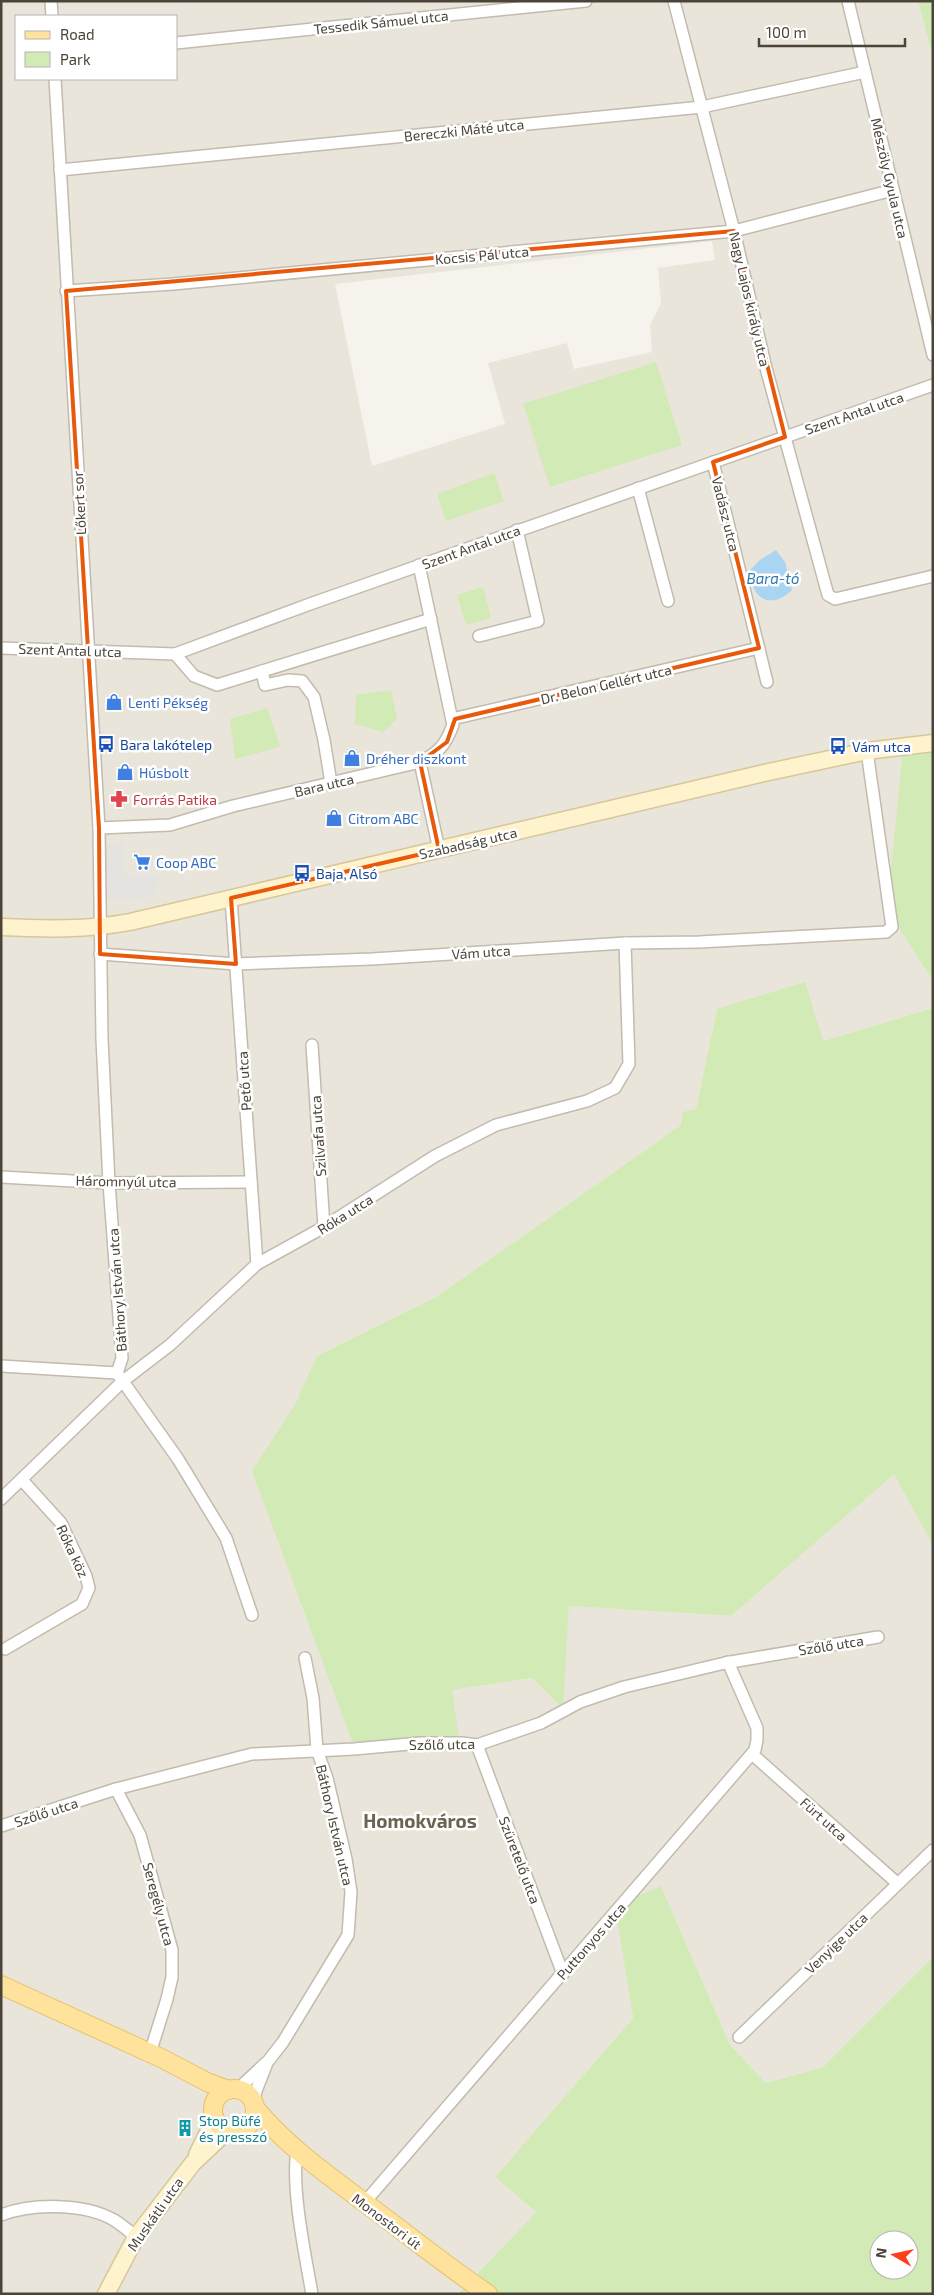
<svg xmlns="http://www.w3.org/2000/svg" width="934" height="2295" viewBox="0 0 934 2295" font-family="'Exo 2',sans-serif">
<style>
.residential{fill:#eae5da;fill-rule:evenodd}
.green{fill:#d2eab5;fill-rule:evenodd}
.parking{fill:#e5e3e0}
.water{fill:#a9d4f2}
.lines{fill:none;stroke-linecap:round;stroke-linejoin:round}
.street-casing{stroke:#c2bbae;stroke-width:14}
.secondary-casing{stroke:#d6c79b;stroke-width:19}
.primary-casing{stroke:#e6c16a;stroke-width:20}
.street{stroke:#fff;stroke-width:11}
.secondary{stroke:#fff3cd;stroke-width:16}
.primary{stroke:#ffe39c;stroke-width:18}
.marked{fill:none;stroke:#e8590c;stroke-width:4;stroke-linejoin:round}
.labels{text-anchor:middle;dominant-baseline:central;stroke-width:5;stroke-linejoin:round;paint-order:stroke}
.street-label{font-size:14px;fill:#4b4439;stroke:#fff}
.shop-label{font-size:14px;fill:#366cbe;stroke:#fff;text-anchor:start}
.transit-label{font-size:14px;fill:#164399;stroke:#fff;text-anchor:start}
.health-label{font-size:14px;fill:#be3a42;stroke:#fff;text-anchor:start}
.culture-label{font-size:14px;fill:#0d838f;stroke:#fff;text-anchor:start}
.water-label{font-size:15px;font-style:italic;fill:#2e7ab2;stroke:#fff}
.district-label{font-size:19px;font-weight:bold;fill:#6e6250;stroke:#fff}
</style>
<rect width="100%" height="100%" fill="#f6f3ec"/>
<path class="residential" d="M1,1H918L933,59V747L887,910L933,981V1008L823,1041L717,1009L696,1109L681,1125L436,1297L317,1356L300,1398L452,1690L532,1678L562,1708L569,1606L731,1616L894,1473L933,1546V1957L823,2067L766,2083L730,2045L661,1886L617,1912L633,2018L495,2177L536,2212L458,2294H1ZM16,16H176V79H16ZM712,241L715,260L658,268L661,303L650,325L652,352L574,369L567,343L488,363L505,424L372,466L335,284Z"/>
<g class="green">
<path d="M918,1H933V59Z"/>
<path d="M656,362L682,445L550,487L523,404Z"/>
<path d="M494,473L504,501L446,521L437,494Z"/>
<path d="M483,587L491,618L466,625L457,595Z"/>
<path d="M391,690L397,719L383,732L355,724L356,695Z"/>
<path d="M267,708L280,747L235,759L230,719Z"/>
<path d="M933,747V981L887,910L903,748Z"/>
<path d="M805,982L823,1041L933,1008V1546L894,1474L731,1616L569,1606L563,1709L532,1678L452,1690L459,1738L356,1752L252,1471L299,1398L298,1397L317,1356L436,1297L681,1125L683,1112L696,1109L717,1009Z"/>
<path d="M661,1886L730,2045L766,2083L823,2067L933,1957V2294H458L536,2212L495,2177L633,2018L615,1906ZM879,2240H909V2270H879Z"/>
</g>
<path class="parking" d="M104,844H124L125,876L160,875L155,896L126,899L106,898Z"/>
<path class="water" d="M776,550L785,562L792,590C780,603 760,606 753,586L758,583V579L751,575L750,570L760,560Z"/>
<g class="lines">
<g class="street-casing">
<g id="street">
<path d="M51,1L52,16"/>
<path d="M674,1L734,231L766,368L828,595L835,599L933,576"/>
<path d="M848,1L933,355"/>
<path d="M176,43L586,1"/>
<path d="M55,79L99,828L102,1039L109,1183L122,1358L117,1373L178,1459L226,1538L252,1615"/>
<path d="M60,170L702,107L865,72"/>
<path d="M66,291L173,284L734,231L893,190"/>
<path d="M713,462L767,682"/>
<path d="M638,488L668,601"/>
<path d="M479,636L538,621L517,530"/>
<path d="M1,648L175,654L310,604L933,385"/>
<path d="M175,654L194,676L217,685L431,619"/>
<path d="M262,671L265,685L288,680L302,681L314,697L324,740L331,783"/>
<path d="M452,719L759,648"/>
<path d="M420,762L439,850"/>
<path d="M99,828L170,825L233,806L420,762C439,752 445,746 453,725L419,565"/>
<path d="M231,898L257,1264"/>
<path d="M100,954L236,964L372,959L625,943L699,942L886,932L892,927L867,751"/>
<path d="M312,1045L324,1227"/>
<path d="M1,1177L109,1183L251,1182"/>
<path d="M1,1366L117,1373"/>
<path d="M1,1499L123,1381L170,1345L257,1264L324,1227L435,1156L496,1125L587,1101L615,1088L629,1064L625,943"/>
<path d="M5,1649L82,1604L89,1588L86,1576L61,1523L22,1480"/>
<path d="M477,1745L563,1974"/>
<path d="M752,1754L897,1883"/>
<path d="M116,1789L140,1835L172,1950V1977L167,1999L150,2053"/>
<path d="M1,1826L116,1789L252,1754L354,1749L420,1743H462L477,1745L541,1723L580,1702L624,1687L725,1663L878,1637"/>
<path d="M739,2037L933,1850"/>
<path d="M238,2089L269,2060L283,2042L348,1935L351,1892L346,1859L327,1778L317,1750L313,1698L305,1658"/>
<path d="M254,2102L256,2091L267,2063"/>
<path d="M297,2150C291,2189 305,2254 312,2294"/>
<path d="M365,2202L755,1750L757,1740V1728L728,1662"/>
<path d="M1,2215C33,2203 84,2203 114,2220C122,2225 129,2231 136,2237"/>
</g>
</g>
<g class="secondary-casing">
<g id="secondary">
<path d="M1,927C45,929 87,930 130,922L764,773L867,751L933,743"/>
<path d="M197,2155L215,2118"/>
<path d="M106,2294L136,2237L193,2163L228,2130"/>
</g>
</g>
<g class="primary-casing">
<g id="primary">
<path d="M1,1985L161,2058L209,2083L228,2090"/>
<circle cx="234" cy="2110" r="21"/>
<path d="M256,2109C288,2147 325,2173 365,2203C406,2233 445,2265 488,2294"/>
</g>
</g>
<use href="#street" class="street"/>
<use href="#secondary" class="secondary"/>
<use href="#primary" class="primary"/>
</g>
<path class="marked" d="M734,231L785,437L713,462L759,648L455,719L447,742L420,762L439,850L231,898L236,964L100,954L99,828L66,291Z"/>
<defs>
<g id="shop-bare" transform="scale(1.35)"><path d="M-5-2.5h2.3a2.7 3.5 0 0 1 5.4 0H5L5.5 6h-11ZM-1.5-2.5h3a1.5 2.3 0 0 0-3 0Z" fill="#3f7fe0" stroke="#fff" stroke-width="2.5" paint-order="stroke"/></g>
<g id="bus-bare" transform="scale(1.35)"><path d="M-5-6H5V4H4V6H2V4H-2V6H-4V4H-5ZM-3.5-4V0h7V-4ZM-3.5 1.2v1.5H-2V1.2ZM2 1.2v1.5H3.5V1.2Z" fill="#1a4fb4" stroke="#fff" stroke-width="2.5" paint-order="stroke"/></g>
<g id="pharmacy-bare" transform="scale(1.35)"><path d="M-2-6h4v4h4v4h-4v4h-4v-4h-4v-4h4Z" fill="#e0444e" stroke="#fff" stroke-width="2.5" paint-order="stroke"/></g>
<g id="supermarket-bare" transform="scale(1.35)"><path d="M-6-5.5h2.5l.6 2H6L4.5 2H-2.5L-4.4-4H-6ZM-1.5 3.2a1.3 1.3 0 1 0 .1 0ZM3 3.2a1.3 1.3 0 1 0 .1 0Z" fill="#3f7fe0" stroke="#fff" stroke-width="2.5" paint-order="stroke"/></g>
<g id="building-bare" transform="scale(1.35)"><path d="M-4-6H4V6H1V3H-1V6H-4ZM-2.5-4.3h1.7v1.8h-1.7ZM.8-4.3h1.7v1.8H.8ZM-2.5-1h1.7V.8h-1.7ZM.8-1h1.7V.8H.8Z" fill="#0f9aa8" stroke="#fff" stroke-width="2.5" paint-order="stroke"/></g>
</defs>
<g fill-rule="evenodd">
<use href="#shop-bare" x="114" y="702"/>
<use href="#bus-bare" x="106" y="744"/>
<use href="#bus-bare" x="838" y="746"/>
<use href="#shop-bare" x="352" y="758"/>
<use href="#shop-bare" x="125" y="772"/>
<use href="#pharmacy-bare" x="119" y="799"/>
<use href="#shop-bare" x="334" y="818"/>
<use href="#supermarket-bare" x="142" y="862"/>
<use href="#bus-bare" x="302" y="873"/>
<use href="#building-bare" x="185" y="2128"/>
</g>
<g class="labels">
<g class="street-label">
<text transform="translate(381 22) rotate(-6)">Tessedik Sámuel utca</text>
<text transform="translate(464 130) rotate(-6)">Bereczki Máté utca</text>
<text transform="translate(890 178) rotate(77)">Mészöly Gyula utca</text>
<text transform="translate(482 255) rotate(-5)">Kocsis Pál utca</text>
<text transform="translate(750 299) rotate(77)">Nagy Lajos király utca</text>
<text transform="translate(854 413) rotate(-19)">Szent Antal utca</text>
<text transform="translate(79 503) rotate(-93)">Lőkert sor</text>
<text transform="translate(726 514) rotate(76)">Vadász utca</text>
<text transform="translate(471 547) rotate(-20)">Szent Antal utca</text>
<text transform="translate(70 650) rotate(2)">Szent Antal utca</text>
<text transform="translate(606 684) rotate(-13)">Dr. Belon Gellért utca</text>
<text transform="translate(324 785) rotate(-13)">Bara utca</text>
<text transform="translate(468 843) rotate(-13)">Szabadság utca</text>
<text transform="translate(481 952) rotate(-4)">Vám utca</text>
<text transform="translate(244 1081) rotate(-94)">Pető utca</text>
<text transform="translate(318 1136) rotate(-94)">Szilvafa utca</text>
<text transform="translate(126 1181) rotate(1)">Háromnyúl utca</text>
<text transform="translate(345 1214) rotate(-32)">Róka utca</text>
<text transform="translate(117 1290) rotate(-94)">Báthory István utca</text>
<text transform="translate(73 1551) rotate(65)">Róka köz</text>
<text transform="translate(831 1645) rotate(-9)">Szőlő utca</text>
<text transform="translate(442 1744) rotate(-1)">Szőlő utca</text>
<text transform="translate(46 1812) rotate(-18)">Szőlő utca</text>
<text transform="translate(824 1819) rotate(42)">Fürt utca</text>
<text transform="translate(335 1825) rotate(77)">Báthory István utca</text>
<text transform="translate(520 1860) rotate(69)">Szüretelő utca</text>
<text transform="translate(159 1904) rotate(75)">Seregély utca</text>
<text transform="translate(591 1941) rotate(-49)">Puttonyos utca</text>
<text transform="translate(836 1943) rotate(-44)">Venyige utca</text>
<text transform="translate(155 2214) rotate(-55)">Muskátli utca</text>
<text transform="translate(387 2221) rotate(37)">Monostori út</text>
</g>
<g class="shop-label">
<text x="128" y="702">Lenti Pékség</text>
<text x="366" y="758">Dréher diszkont</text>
<text x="139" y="772">Húsbolt</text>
<text x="348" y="818">Citrom ABC</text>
<text x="156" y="862">Coop ABC</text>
</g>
<g class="transit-label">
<text x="120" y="744">Bara lakótelep</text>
<text x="852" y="746">Vám utca</text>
<text x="316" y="873">Baja, Alsó</text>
</g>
<g class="health-label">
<text x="133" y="799">Forrás Patika</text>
</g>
<g class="culture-label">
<text x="199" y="2120">Stop Büfé<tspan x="199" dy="16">és presszó</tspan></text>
</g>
<g class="water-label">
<text x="773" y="578">Bara-tó</text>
</g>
<g class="district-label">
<text x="420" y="1820">Homokváros</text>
</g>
</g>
<rect width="934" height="2295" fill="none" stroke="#4b4439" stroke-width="5"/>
<rect x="15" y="15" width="162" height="65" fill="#ffffff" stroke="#b7b4b0"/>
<rect x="25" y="31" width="25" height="8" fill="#ffe39c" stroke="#b7b4b0"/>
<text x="60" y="40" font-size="15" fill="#4b4439">Road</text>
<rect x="25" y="52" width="25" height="15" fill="#d2eab5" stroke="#b7b4b0"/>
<text x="60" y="65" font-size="15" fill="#4b4439">Park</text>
<g transform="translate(894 2255) rotate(279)"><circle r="24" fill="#ffffff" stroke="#b7b4b0"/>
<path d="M0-4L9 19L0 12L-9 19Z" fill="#fc3f1d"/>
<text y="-8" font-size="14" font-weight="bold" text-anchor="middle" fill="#4b4439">N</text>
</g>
<path d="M759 38v8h146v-8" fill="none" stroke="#4b4439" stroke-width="2.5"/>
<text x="766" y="38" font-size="15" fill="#4b4439" stroke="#ffffff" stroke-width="4" paint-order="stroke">100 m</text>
</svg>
